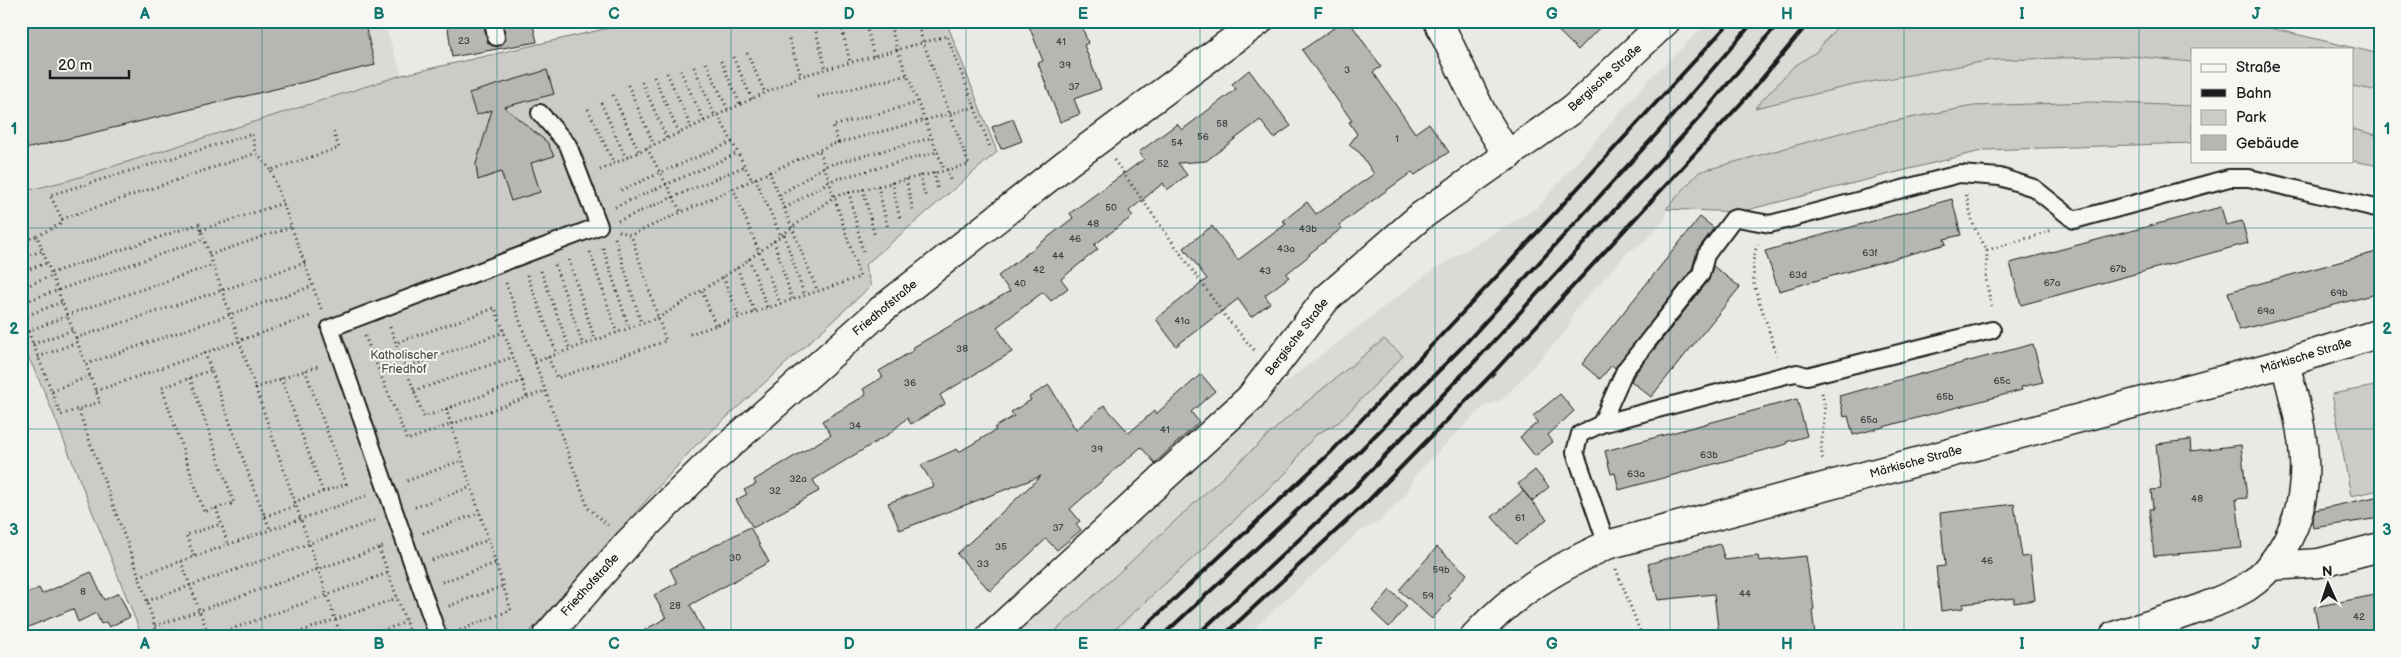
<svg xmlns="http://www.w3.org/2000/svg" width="2401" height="657" viewBox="0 0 2401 657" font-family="'Balsamiq Sans',sans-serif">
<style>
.built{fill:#dadad6}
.green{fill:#cbcbc7;stroke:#747472}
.building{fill:#b6b6b3;stroke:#1c1c1c}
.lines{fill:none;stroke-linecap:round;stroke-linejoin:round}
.lane-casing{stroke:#1c1c1c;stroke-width:20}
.street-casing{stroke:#1c1c1c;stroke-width:31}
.path{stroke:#1c1c1c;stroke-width:3;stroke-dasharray:1 4;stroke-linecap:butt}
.lane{stroke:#f6f6f2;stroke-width:16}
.street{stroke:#f6f6f2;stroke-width:28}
.rail{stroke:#1c1c1c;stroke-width:4}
.grid{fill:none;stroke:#0f766e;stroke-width:1;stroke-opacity:0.55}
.labels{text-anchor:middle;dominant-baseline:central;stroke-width:4;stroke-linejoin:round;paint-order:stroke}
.number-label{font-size:10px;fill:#424242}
.street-label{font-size:12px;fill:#1c1c1c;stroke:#f6f6f2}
.park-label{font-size:12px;fill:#51514f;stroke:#f6f6f2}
.neatline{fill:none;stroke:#0f766e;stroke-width:2}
.grid-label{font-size:16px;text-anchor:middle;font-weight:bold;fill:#0f766e}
</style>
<rect width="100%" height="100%" fill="#e9e9e5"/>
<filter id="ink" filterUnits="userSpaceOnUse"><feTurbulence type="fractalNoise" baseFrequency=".02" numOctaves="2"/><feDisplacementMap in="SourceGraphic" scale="10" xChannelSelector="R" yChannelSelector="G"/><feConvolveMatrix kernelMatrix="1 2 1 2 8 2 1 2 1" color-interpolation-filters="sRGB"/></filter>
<g filter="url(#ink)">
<g class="built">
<path d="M21,21H383L402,75L70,180L21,191Z"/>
<path d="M1710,21H1842L1816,52L1793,67L1757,108L1854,85L1993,60L2131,56L2192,62V106L2090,102L1666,209V218L1645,241L1628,252L1574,311L1567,330L1503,399L1483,407L1415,475L1407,493L1379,522L1360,531L1246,636H1012L1269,395L1431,271L1538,207L1649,79Z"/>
<path d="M2352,86L2380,91V136L2352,129Z"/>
</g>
<g class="green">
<path d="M640,21H946L997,152L865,265L871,286L694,447L526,636H142L45,393L21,341V192L70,180L402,75Z"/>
<path d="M1842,21H2228L2257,25L2380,54V91L2352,86V49H2192V62L2131,56L1993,60L1854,85L1755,108L1793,67L1816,52Z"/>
<path d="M2090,102L2192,106V143L1985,150L1739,212L1666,209L1699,172L1858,128L1973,106Z"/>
<path d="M2352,129L2380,136V166L2352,161Z"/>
<path d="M1384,339L1403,356L1339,422L1317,434L1302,450L1291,468L1108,636H1050L1288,417Z"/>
<path d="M2380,385V490L2351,496L2332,394Z"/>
</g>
<g class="building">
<path d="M21,21H364L375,65L21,150Z"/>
<path d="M447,21H483L488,43L497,47L506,40L503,21H532L537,42L452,57Z"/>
<path d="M1027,21H1080L1088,43L1084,45L1101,89L1074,99L1080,114L1060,122L1038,63L1043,61Z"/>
<path d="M1344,21H1349L1381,67L1373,72L1415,133L1429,123L1449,152L1415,175L1412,172L1339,225L1342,228L1309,254L1310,255L1286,274L1289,277L1265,295L1270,303L1251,317L1238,299L1176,346L1156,319L1207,279L1184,248L1212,226L1238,260L1286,224L1283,221L1307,202L1316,214L1374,174L1360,153L1349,145L1357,134L1349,122L1352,121L1302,50Z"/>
<path d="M1548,21H1606L1578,50Z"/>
<path d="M547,70L554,94L504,107L547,142L554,156L531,163L540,192L511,201L501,172L478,180L476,164L492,110L476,115L469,93Z"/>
<path d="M1249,70L1291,126L1274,138L1260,120L1206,161L1178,163L1187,175L1167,190L1163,183L1129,211L1133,216L1094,245L1098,249L1061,279L1068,288L1051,301L1043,292L997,327L1012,352L940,395L945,404L911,424L907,418L889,434L813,480L819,491L753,528L736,500L747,494L744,490L756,484L754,480L831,435L822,421L866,395L863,389L883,377L879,371L914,350L912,348L1010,291L998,276L1073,218L1070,213L1144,159L1139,152L1177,124L1182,130L1236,89L1232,84Z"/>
<path d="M1013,119L1022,141L1001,149L992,127Z"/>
<path d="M1952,199L1961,235L1944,239L1946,244L1779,291L1765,251Z"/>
<path d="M2221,207L2226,225L2242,221L2248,243L2021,305L2010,263Z"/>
<path d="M1700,217L1714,228L1698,249L1692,269L1615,368L1612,365L1600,379L1582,364Z"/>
<path d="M2380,251V293L2239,330L2228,292Z"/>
<path d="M1713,266L1740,287L1651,397L1631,381L1634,375L1709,280Z"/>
<path d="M2033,344L2043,382L2021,387L2022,390L1853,435L1848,416L1844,417L1839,396Z"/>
<path d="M1201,374L1215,391L1191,412L1199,422L1155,463L1141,447L1070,509L1080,521L1076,524L1081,530L1057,550L1046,539L990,591L957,554L1041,476L900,530L888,503L934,486L921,465L957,449L959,452L996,430L994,428L1014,416L1011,412L1031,400L1029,397L1049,385L1076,430L1104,405L1129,433L1154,411L1156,414Z"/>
<path d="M1560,394L1574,411L1548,435L1553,442L1535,456L1520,437L1538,422L1533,416Z"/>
<path d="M1797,399L1807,436L1786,442L1787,444L1619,490L1615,473L1611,474L1605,451Z"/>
<path d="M2190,440L2191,451L2241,445L2247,498L2236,499L2242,548L2154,556L2149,509H2153L2151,490L2161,489L2156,444Z"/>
<path d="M1535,470L1549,487L1532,501L1518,484Z"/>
<path d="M1523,491L1547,519L1516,544L1492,517Z"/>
<path d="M2380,496V518L2313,528L2312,520L2315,510Z"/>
<path d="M2014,504L2022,557L2030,556L2035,600L2014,603V598L1963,604V608L1941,611L1936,567L1945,566L1940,513Z"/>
<path d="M750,527L769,562L690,605L706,636H634L666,618L654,595L677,583L670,569Z"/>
<path d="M1720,544L1725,560L1758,556L1759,561L1806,556L1814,609L1812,610L1815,636H1719L1714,594L1658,600L1648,564Z"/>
<path d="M1437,547L1467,574L1448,595L1451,598L1432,619L1399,590Z"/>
<path d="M91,572L104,600L119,593L130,617L109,627L106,622L101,624L96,613L78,622L73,609L21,630V596L39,588L42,594Z"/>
<path d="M1390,590L1407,606L1389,627L1372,611Z"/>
<path d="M2380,594V636H2320L2314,607Z"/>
</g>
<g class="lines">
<g class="lane-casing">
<g id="lane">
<path d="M493,21L496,37"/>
<path d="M1601,424L1625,370L1701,274L1706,255L1733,219L1737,218L1770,224L1959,174L2000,177L2034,188L2074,220L2229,178H2249L2380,209"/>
<path d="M1607,545L1575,452L1580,434L1601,424L1786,375L1797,373L1807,376L1992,330"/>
<path d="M438,636L330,328L599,226L568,145L540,113"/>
</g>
</g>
<g class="street-casing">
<g id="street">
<path d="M1438,21L1482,113L1508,156"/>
<path d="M2271,566L2319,563L2380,547"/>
<path d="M547,636L629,542L708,464L880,311L1067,163L1259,21"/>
<path d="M991,636L1250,398L1326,299L1421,216L1574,108L1666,21"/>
<path d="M1475,636C1514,593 1555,569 1607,545L2285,363L2380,333"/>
<path d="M2114,636C2158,621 2207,610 2247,587C2261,578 2272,565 2281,551C2320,490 2302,428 2285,363"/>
</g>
</g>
<g class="path">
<path d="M865,21L874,56"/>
<path d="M889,21L897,49L944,169"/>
<path d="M2368,24L2378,21"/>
<path d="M841,25L850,62"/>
<path d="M816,32L826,69"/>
<path d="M789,39L801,76"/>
<path d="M747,53L765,93"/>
<path d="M733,57L752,99"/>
<path d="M721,61L740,104"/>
<path d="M706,63L728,110"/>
<path d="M694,67L715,116"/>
<path d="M680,70L704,121"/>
<path d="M667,73L691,127"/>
<path d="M654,77L679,133"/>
<path d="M642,82L667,139"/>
<path d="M628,85L654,145"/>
<path d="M613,95L639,152"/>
<path d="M818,97L907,75"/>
<path d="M601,103L626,158"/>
<path d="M588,109L614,164"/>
<path d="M718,115L752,180"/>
<path d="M838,143L833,126L917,103"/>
<path d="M647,148L681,212"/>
<path d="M1114,160L1225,316L1254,350"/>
<path d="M947,169L951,183"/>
<path d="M600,170L801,76L947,36L990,147"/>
<path d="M769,171L817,290"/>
<path d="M934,172L938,191"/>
<path d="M920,175L926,199"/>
<path d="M755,178L781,236"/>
<path d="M906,179L913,211"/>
<path d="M892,182L900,220"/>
<path d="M878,186L888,229"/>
<path d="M733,188L780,303"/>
<path d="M863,189L875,237"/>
<path d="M621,190L732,142"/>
<path d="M849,192L863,252"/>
<path d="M780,195L825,166L931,138"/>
<path d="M1966,195L1974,227L1987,250L1986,279L1992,310"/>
<path d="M615,207L738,153"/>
<path d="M785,208L830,181L936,152"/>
<path d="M62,219L256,153"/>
<path d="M618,221L745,166"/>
<path d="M201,230L283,203"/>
<path d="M619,231L631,235L830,145L975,107"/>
<path d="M784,235L804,294"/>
<path d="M37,236L60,224L62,219L50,195L252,134L256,153L271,170"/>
<path d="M615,238L641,323"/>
<path d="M774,241L792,299"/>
<path d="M21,242L37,236L100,402L78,409L139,576L158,636"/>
<path d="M1757,244L1753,261L1754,285L1777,355"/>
<path d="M603,248L629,328"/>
<path d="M1987,250L2039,235L2051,230"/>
<path d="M590,252L617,333"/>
<path d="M209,255L291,227"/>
<path d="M21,258L42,251"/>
<path d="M749,259L767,307"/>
<path d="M569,260L595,340"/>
<path d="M555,265L583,345"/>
<path d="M737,268L755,312"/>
<path d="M541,271L570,350"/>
<path d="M21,272L47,263"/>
<path d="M51,273L199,224L341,636"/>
<path d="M527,275L557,354"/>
<path d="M723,277L739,317"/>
<path d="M506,283L588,508L608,525"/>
<path d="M21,288L52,276"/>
<path d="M702,291L716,326"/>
<path d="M21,303L204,239"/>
<path d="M321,309L271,170L339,148L333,131"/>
<path d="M21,313L61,415L78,409"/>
<path d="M67,315L213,265"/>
<path d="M23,317L62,302"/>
<path d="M390,327L424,417L522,381L495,308L396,343"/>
<path d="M28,331L67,316"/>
<path d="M690,334L860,277L819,150"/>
<path d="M365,336L407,440L545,391"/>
<path d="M76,338L305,263"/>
<path d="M33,344L73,330"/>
<path d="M205,353L255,492L270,529"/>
<path d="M38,357L78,342"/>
<path d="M548,357L557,378L666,341L631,235"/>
<path d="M535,362L660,317L737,268L835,196L969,165L923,42L917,21"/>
<path d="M86,364L313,286"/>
<path d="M405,368L504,332"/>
<path d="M190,378L234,503L204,512L162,388L211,370"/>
<path d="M281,378L323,492"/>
<path d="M522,381L527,397"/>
<path d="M255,388L321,365"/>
<path d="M52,391L90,376"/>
<path d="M96,391L313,315"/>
<path d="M414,391L513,357"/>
<path d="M1822,393C1829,416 1818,436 1823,461"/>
<path d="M446,409L511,610L458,631"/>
<path d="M407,481L462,460"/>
<path d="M294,502L346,484L305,370"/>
<path d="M415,507L471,487"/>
<path d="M216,508L228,544"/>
<path d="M265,516L295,506"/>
<path d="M423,533L480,513"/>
<path d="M379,548L411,636"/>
<path d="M194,556L186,535L221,524"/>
<path d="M432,560L488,540"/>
<path d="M181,561L209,636"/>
<path d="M1616,569L1642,636"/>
<path d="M139,576L366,496"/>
<path d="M442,582L496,563"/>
<path d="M147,601L376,520"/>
<path d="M449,606L503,586"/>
<path d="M155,626L385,546"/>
<path d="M212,636L388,573"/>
<path d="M288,636L397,598"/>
<path d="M368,636L406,622"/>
</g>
<use href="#lane" class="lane"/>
<use href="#street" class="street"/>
<g class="rail">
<path d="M1135,636L1332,451L1498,275L1731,21"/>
<path d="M1162,636L1345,466L1464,345L1660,130L1754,21"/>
<path d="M1196,636L1355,487L1478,358L1700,117L1780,21"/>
<path d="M1223,636L1368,501L1494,372L1745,99L1810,21"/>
</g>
</g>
</g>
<path class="grid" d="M262,21V636M497,21V636M731,21V636M966,21V636M1200,21V636M1435,21V636M1670,21V636M1904,21V636M2139,21V636M21,228H2380M21,429H2380"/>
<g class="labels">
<g class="number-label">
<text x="464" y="41">23</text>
<text x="1061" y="42">41</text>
<text x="1065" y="65">39</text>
<text x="1347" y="70">3</text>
<text x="1074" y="87">37</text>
<text x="1222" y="124">58</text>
<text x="1203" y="137">56</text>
<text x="1397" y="139">1</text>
<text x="1177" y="143">54</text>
<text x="1163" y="164">52</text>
<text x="1111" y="208">50</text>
<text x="1093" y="224">48</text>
<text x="1308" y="229">43b</text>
<text x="1075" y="239">46</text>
<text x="1286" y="249">43a</text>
<text x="1870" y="253">63f</text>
<text x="1058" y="256">44</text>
<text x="2118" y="269">67b</text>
<text x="1039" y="270">42</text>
<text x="1265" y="271">43</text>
<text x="1798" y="275">63d</text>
<text x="2052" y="283">67a</text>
<text x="1020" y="284">40</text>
<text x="2339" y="293">69b</text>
<text x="2266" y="311">69a</text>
<text x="1182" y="321">41a</text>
<text x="962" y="349">38</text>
<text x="2002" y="381">65c</text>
<text x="910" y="383">36</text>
<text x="1945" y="397">65b</text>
<text x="1869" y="420">65a</text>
<text x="855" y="426">34</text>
<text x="1165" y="430">41</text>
<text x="1097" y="449">39</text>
<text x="1709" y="455">63b</text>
<text x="1636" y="474">63a</text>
<text x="798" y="479">32a</text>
<text x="775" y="491">32</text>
<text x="2197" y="499">48</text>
<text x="1520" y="518">61</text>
<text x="1058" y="528">37</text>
<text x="1001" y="547">35</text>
<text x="735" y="558">30</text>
<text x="1987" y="561">46</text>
<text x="983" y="564">33</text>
<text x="1441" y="570">59b</text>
<text x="83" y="592">8</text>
<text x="1745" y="594">44</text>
<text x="1428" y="596">59</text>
<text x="675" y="606">28</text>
<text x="2359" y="617">42</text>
</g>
<g class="street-label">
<text transform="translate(1605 78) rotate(-42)">Bergische Straße</text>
<text transform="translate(885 308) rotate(-40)">Friedhofstraße</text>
<text transform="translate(1297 337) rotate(-52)">Bergische Straße</text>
<text transform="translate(2306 356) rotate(-17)">Märkische Straße</text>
<text transform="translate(1916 462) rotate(-15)">Märkische Straße</text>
<text transform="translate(590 585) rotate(-48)">Friedhofstraße</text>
</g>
<g class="park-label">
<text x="404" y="355">Katholischer<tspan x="404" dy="14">Friedhof</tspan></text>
</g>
</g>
<rect width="2401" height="657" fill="none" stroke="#f6f6f2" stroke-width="55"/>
<rect x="2191" y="48" width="162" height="115" fill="#f6f6f2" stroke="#9f9f9c"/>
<rect x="2201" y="64" width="25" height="8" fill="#f6f6f2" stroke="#9f9f9c"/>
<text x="2236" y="72" font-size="15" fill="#1c1c1c">Straße</text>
<rect x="2201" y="89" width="25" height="8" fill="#1c1c1c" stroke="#9f9f9c"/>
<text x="2236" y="98" font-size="15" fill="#1c1c1c">Bahn</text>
<rect x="2201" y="110" width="25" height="15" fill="#cbcbc7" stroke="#9f9f9c"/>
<text x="2236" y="122" font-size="15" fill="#1c1c1c">Park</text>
<rect x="2201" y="135" width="25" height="15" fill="#b6b6b3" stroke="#9f9f9c"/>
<text x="2236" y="148" font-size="15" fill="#1c1c1c">Gebäude</text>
<g transform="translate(2328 584) rotate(357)" stroke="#f6f6f2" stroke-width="4" paint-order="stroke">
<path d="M0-4L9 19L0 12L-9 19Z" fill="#1c1c1c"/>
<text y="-8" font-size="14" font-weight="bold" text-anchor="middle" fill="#1c1c1c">N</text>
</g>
<path d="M50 70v8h79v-8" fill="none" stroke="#1c1c1c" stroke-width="2.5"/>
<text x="58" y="70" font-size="15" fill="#1c1c1c" stroke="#f6f6f2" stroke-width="4" paint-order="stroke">20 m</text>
<rect x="28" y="28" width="2346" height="602" class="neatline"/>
<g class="grid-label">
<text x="145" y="19">A</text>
<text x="379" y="19">B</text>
<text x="614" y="19">C</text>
<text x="849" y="19">D</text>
<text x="1083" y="19">E</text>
<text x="1318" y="19">F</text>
<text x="1552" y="19">G</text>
<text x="1787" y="19">H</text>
<text x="2022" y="19">I</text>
<text x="2256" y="19">J</text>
<text x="14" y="134">1</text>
<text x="2387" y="134">1</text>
<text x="14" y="334">2</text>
<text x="2387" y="334">2</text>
<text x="14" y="535">3</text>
<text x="2387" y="535">3</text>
<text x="145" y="649">A</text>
<text x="379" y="649">B</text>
<text x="614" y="649">C</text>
<text x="849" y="649">D</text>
<text x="1083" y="649">E</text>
<text x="1318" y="649">F</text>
<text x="1552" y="649">G</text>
<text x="1787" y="649">H</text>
<text x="2022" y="649">I</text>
<text x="2256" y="649">J</text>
</g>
</svg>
